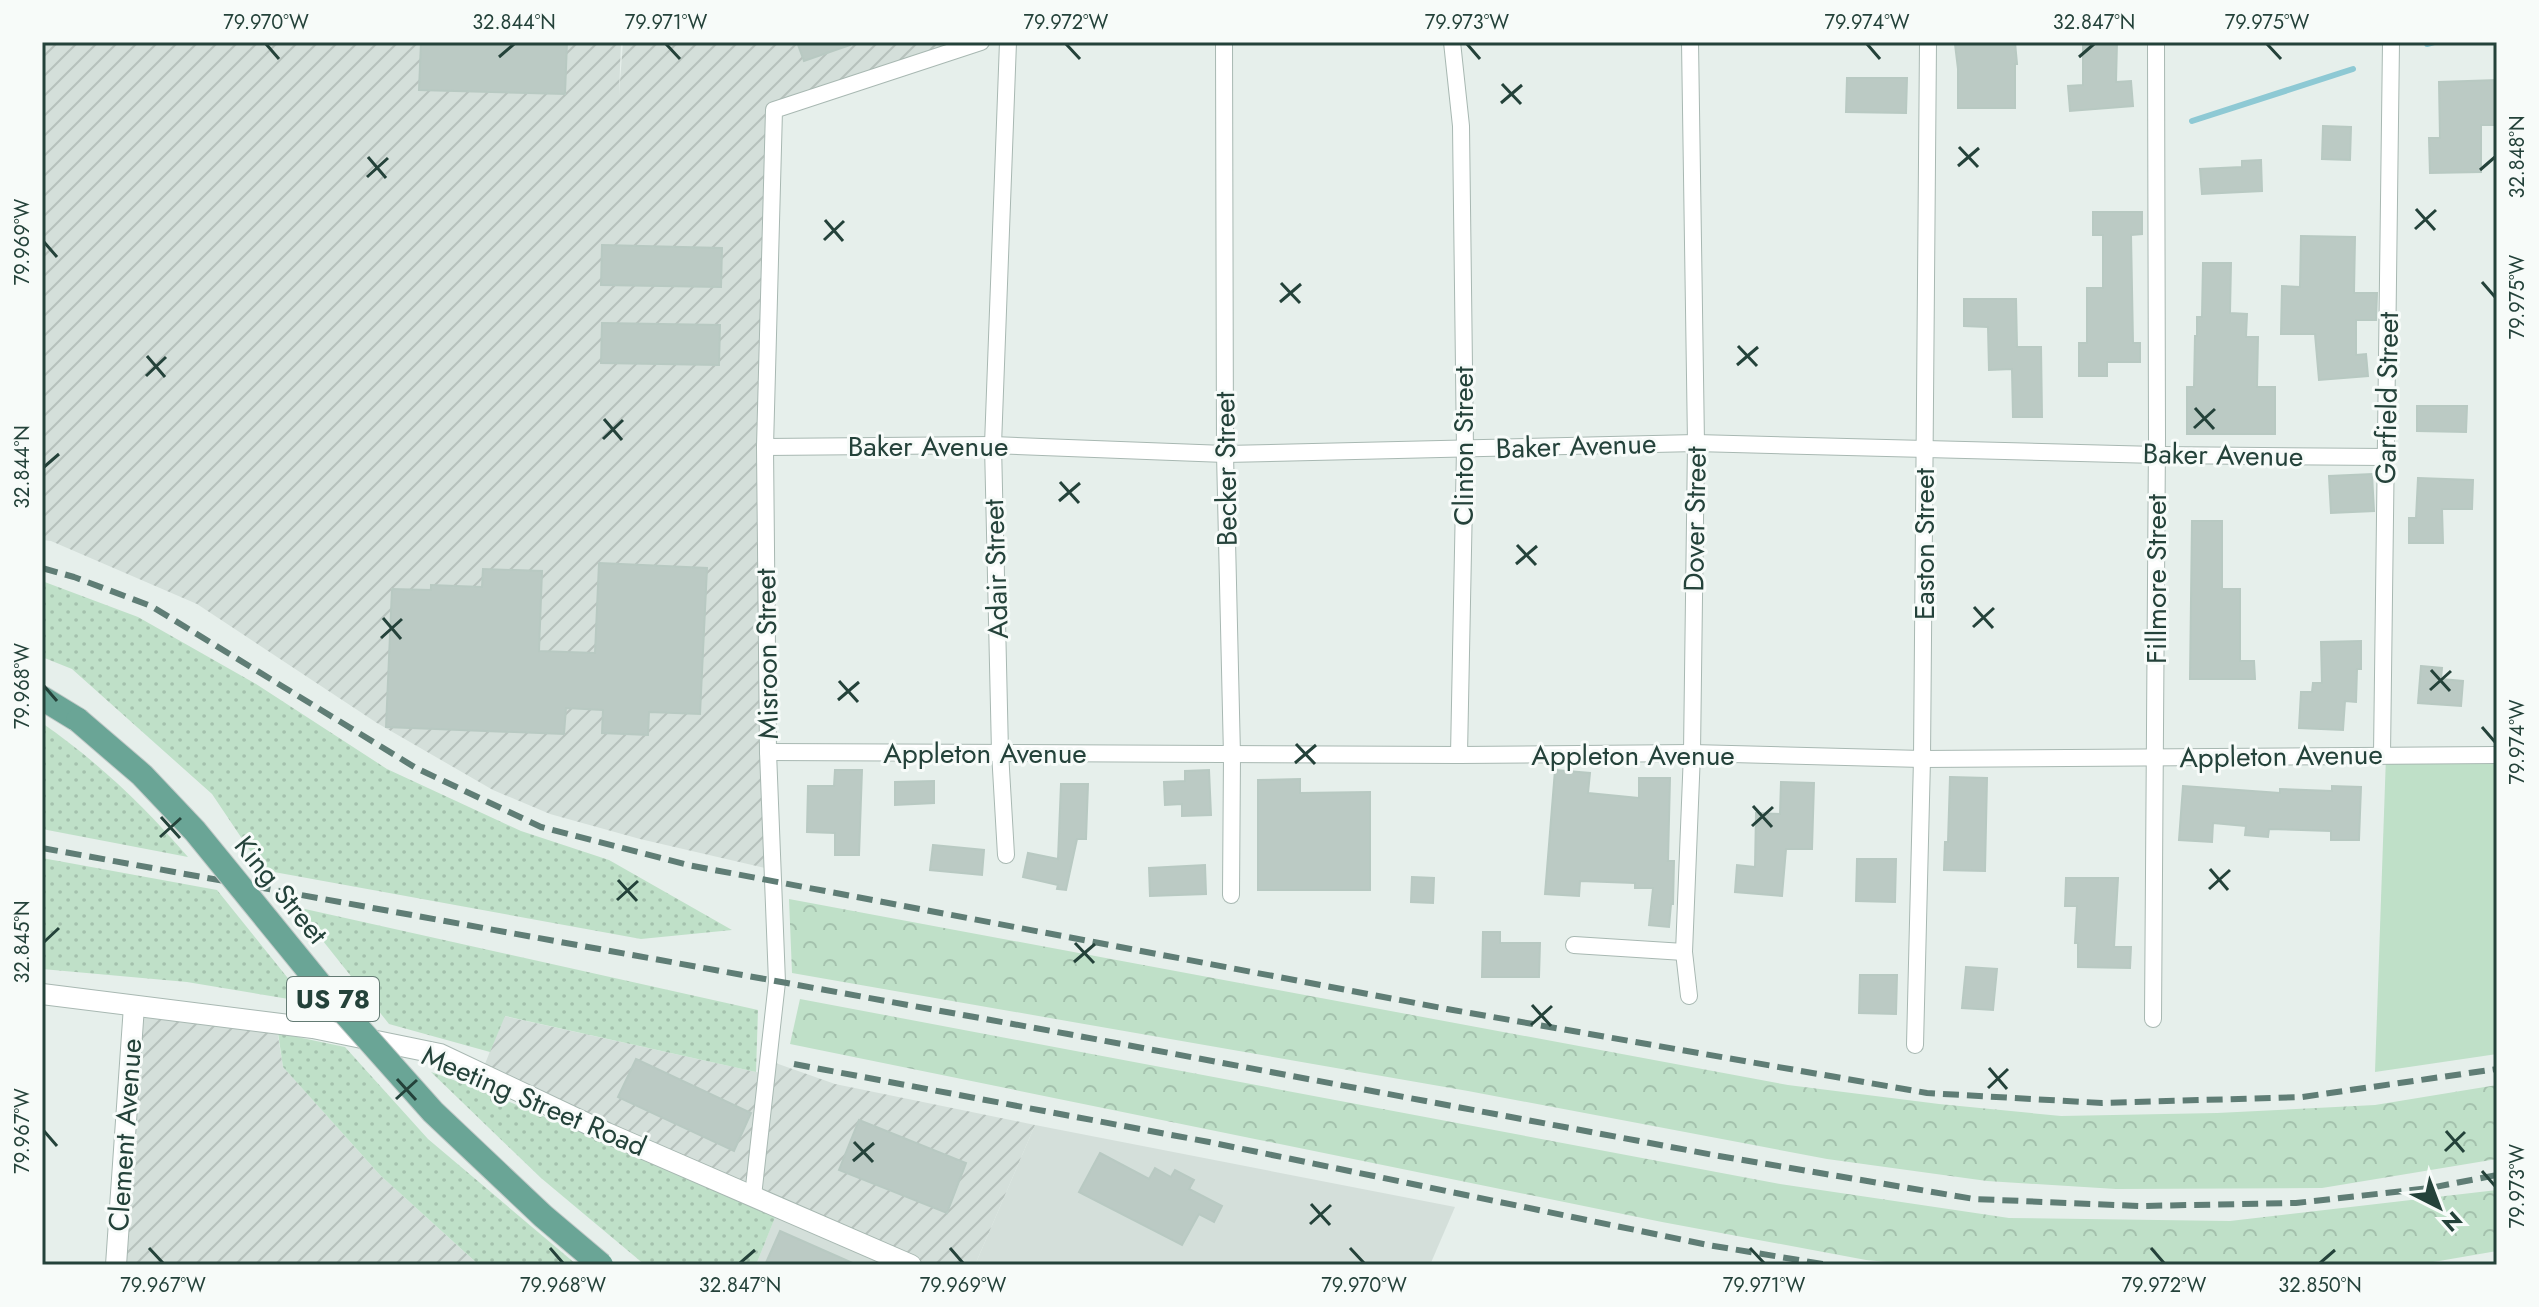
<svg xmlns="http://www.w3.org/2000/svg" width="2539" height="1307" viewBox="0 0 2539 1307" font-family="Jost,sans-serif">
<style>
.built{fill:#d4dfda}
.industrial{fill:url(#industrial-furrows)}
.grass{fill:url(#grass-dots)}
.forest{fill:url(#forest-crowns)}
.park{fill:#bfe0c8}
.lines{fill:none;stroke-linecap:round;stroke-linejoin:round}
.stream{stroke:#8ec9d4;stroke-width:6}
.building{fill:#bbcac4;stroke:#b8c9c2;stroke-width:2}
.minor-casing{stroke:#a8b8b2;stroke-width:18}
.tertiary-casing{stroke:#a8b8b2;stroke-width:22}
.primary-casing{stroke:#c2cac8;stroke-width:26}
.minor{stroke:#fff;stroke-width:16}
.tertiary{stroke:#fff;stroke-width:20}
.primary{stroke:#6aa596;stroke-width:24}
.rail{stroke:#5f7d75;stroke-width:6;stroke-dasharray:16 8;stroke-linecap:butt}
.primary-bridge-casing{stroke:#c2cac8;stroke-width:26;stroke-linecap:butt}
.primary-bridge{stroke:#6aa596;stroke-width:24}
.ticks{fill:none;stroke:#24423a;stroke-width:3}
.labels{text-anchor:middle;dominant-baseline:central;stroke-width:6;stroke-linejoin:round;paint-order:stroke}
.shield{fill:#f7fbf9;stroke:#637a73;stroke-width:2}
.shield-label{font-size:26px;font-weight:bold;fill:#24423a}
.street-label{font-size:28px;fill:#24423a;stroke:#f7fbf9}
.neatline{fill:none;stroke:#24423a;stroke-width:3}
.ticks-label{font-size:20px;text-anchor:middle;fill:#24423a}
</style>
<defs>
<pattern id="industrial-furrows" width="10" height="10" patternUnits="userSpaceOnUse" patternTransform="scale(2)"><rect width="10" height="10" fill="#d4dfda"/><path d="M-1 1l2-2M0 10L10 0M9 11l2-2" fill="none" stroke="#b6c1bc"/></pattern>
<pattern id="grass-dots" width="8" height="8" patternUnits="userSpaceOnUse" patternTransform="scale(2)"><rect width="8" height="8" fill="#bfe0c8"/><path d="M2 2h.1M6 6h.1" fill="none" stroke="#a4c1ad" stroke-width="1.8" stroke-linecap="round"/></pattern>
<pattern id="forest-crowns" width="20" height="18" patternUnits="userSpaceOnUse" patternTransform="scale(2)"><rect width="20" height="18" fill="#bfe0c8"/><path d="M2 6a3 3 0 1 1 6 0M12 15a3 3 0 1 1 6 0" fill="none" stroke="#a4c1ad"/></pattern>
</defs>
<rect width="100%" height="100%" fill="#e6efeb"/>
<g class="built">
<path d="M1035,1125L1455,1207L1430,1265H975Z"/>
<path d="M779,1207L911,1265H756Z"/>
</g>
<g class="industrial">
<path d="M42,42H621L619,95L623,42H981L774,110L769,869L640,839L550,814L493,790L377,723L197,604L51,541L42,540Z"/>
<path d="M134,1006L276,1024L283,1067L380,1175L479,1265H116Z"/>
<path d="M504,1016L765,1074L767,1060L835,1084L1035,1125L975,1265H911L481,1074Z"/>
</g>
<g class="grass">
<path d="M42,581L138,617L256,684L387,769L521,831L609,860L732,930L641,939L263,870L212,794L72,669L42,657Z"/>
<path d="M42,723C97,761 144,806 188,857L42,829Z"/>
<path d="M42,858L217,890L307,1002L187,982L42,969Z"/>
<path d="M296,907L758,1010L756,1072L505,1016L490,1052L389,1024Z"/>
<path d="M278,1033L345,1047L428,1139L577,1265H479L380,1175L283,1067Z"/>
<path d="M431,1072L479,1089L776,1215L756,1265H645L541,1178Z"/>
</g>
<g class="forest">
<path d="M789,899L1788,1085L1939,1104L2061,1116L2217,1113L2375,1105L2497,1085V1159L2322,1188L2116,1189L1987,1181L1827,1159L1468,1091L792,973Z"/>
<path d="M800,999L1780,1184L2009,1218L2230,1221L2497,1190V1251L2416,1265H1917L1866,1260L1662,1222L790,1044Z"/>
</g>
<path class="park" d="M2386,756H2497V1054L2375,1072Z"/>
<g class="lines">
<g class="stream">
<path d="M2427,44L2434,42"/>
<path d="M2192,121L2353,69"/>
</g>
</g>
<g class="building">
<path d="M421,42H567L565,94L419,90Z"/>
<path d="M797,42H850V45L804,61Z"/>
<path d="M1969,42H2015L2017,64H2015V108H1958V69L1955,44Z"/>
<path d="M2083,42H2117L2116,82L2131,81L2133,106L2070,111L2068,86L2083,85Z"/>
<path d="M1847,78H1907L1906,113L1846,112Z"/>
<path d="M2497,80V125H2481V172L2430,173L2429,138H2440L2439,82Z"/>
<path d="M2323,126L2351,127L2350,160L2322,159Z"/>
<path d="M2261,160L2262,191L2202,194L2200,169L2242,167V161Z"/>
<path d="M2093,212H2142V234L2131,235L2133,343H2140V362H2107V376H2079V343H2087V288H2103V235H2093Z"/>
<path d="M2301,236L2355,237L2354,293H2377L2376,320H2356V355L2366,354L2368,376L2319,380L2315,334H2281L2282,286L2300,287Z"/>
<path d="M602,245L722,248L721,287L601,285Z"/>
<path d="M2203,263H2231L2230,313L2247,314L2246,337H2258L2257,387H2275V434H2187V387H2194L2195,336H2197V317H2202Z"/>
<path d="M1964,299H2016L2017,347H2041L2042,417H2013L2012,369L1989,370L1988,327L1964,326Z"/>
<path d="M602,323L720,325L719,365L601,363Z"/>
<path d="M2417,406H2467L2466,432L2417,431Z"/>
<path d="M2372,474L2374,511L2331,513L2329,476Z"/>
<path d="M2418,478L2473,480L2472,509H2442L2443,543H2409V518H2416Z"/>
<path d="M2192,521H2222V589H2240V661H2254L2255,679H2190Z"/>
<path d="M599,563L707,568L700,714L649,712L648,735L602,733L603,710L566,708L564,734L386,727L392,589L431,590V585L482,587L483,569L542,571L539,651L595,653Z"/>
<path d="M2361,641V669H2357L2356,702L2345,701L2343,730L2299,728L2301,692H2312L2313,683H2322L2321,642Z"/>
<path d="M2421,666L2442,668L2441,679L2463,681L2461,706L2418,703Z"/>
<path d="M835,770H862L859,855H835V833L807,832L808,786H834Z"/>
<path d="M1209,770L1211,815L1182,816V804L1165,805L1164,782L1185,781V771Z"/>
<path d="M1555,770L1590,773L1588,793L1639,798V778H1670L1668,861H1674L1673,904H1671L1669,927L1649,925L1653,888H1635V883L1580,881L1579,896L1545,894Z"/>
<path d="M1950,777L1987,778L1985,871L1944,870L1945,842H1948Z"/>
<path d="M1300,779V793L1370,792V890H1258V780Z"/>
<path d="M934,781V803L895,805V782Z"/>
<path d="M1781,782L1814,783L1812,849H1786L1782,896L1735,892L1737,865L1755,867L1756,813L1780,814Z"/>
<path d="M1061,784H1088L1086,839H1077L1066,890L1057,889L1058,885L1023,877L1028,853L1058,859Z"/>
<path d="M2183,786L2280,793V789L2332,791V786L2361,787L2359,840H2331V831L2269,829L2268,837L2245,835L2246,826L2213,823L2212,842L2179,840Z"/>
<path d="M933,845L984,850L982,875L930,870Z"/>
<path d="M1857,859H1896L1895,902L1856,901Z"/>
<path d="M1205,865L1206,894L1150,896L1149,868Z"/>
<path d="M1412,877L1434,878L1433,903L1411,902Z"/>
<path d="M2066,878H2118L2114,947H2131L2130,968L2078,967V943H2075L2077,906H2065Z"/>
<path d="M1483,932H1500V943H1540L1539,977H1482Z"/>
<path d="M1966,967L1997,969L1993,1010L1962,1008Z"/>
<path d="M1860,975H1897L1896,1014L1859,1013Z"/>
<path d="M636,1059L751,1113L734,1151L618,1097Z"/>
<path d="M859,1120L966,1163L947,1213L839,1170Z"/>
<path d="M1100,1153L1149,1179L1155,1168L1171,1177L1175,1170L1194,1180L1189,1189L1222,1206L1214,1222L1199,1214L1182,1245L1079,1192Z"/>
<path d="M780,1231L857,1265H765Z"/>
</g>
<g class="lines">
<g class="minor-casing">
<g id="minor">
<path d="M1224,42L1225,454L1232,755L1231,895"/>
<path d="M1452,42L1461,126L1465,449L1459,755"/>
<path d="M765,447L993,445L1225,454L1696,443L2157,455L2386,457"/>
<path d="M768,752L1459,755L1692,753L1922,759L2497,755"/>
<path d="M2382,755L2391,42"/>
<path d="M1006,855L1000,752L993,445L1008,42"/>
<path d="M1574,945L1684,952"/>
<path d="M1689,996L1684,952L1692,753L1696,443L1690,42"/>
<path d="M2153,1019L2157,438L2156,42"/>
<path d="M1915,1045L1922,759L1928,42"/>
<path d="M753,1196L777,982L768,752L765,447L774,110L981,42"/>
</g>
</g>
<g class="tertiary-casing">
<g id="tertiary">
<path d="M42,994L313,1028L440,1054L607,1133L911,1265"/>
<path d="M116,1265L134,1006"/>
</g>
</g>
<g class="primary-casing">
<path id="primary" d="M42,698L78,720"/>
</g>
<use href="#minor" class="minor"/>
<use href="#tertiary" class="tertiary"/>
<use href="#primary" class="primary"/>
<g class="rail">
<path d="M42,568L74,577L151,606L416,768L541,827L688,865L1447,1009L1927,1093L2102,1103L2302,1097L2497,1069"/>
<path d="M42,848L1068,1034L1719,1156L1974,1199L2140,1206L2296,1203L2430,1188L2497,1175"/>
<path d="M794,1064L1209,1142L1708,1245L1829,1265"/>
</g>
<g class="primary-bridge-casing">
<path id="primary-bridge" d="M78,720L142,775L195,831L327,993L433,1112L543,1216L601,1265"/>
</g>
<use href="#primary-bridge" class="primary-bridge"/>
</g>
<path class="ticks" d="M266,44L279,59M666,44L680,59M1066,44L1080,59M1467,44L1480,59M1867,44L1880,59M2267,44L2281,59M499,57L514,44M2079,57L2094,44M1502,84L1521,104M1501,103L1522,85M1959,147L1978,167M368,157L386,178M1958,166L1979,148M2480,170L2495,157M367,177L388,158M2416,209L2435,230M825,220L843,241M2415,229L2436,210M824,240L844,221M44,242L57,257M2482,282L2495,297M1281,283L1300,303M1280,302L1301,284M1738,346L1757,366M147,356L165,377M1737,365L1758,347M146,376L166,357M2195,408L2214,429M604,419L622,440M2194,428L2215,409M603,439L623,420M44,467L59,454M1060,482L1079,503M1059,501L1080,483M1517,545L1536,565M1516,564L1537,546M1974,607L1993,628M383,618L401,639M1973,627L1994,608M381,638L402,619M2431,670L2450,691M839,681L858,702M44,686L57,701M2430,690L2451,671M838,700L859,682M2482,727L2495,742M1296,744L1315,764M1295,763L1316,745M1753,806L1772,827M161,817L180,838M1752,826L1773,807M160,837L181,818M2210,869L2228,890M618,880L637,901M2209,889L2230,870M617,900L638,881M44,942L59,928M1075,943L1094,963M1074,962L1095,944M1532,1005L1551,1026M1531,1025L1552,1006M1989,1068L2007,1089M397,1079L416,1100M1988,1088L2008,1069M396,1099L417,1080M44,1131L57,1146M2446,1131L2464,1152M854,1142L873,1162M2445,1151L2465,1132M853,1161L874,1143M2482,1171L2495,1186M1311,1204L1330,1225M1310,1224L1331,1205M149,1248L163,1263M550,1248L563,1263M950,1248L963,1263M1350,1248L1364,1263M1750,1248L1764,1263M2151,1248L2164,1263M740,1263L755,1250M2320,1263L2335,1250"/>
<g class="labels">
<rect class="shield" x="287" y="977" width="92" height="44" rx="6"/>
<g class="shield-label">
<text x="333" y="999">US 78</text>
</g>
<g class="street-label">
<text transform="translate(2387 398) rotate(-89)">Garfield Street</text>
<text x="928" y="446">Baker Avenue</text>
<text transform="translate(1463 446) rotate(-90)">Clinton Street</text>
<text transform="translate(1576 446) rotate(-2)">Baker Avenue</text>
<text transform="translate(2223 455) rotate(1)">Baker Avenue</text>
<text transform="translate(1226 469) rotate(-91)">Becker Street</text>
<text transform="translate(1695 519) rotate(-89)">Dover Street</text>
<text transform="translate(1924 544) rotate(-90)">Easton Street</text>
<text transform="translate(996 569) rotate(-92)">Adair Street</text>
<text transform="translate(2156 579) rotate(-90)">Fillmore Street</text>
<text transform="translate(767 654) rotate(-91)">Misroon Street</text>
<text x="985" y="753">Appleton Avenue</text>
<text x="1633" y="755">Appleton Avenue</text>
<text transform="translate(2281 756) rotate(-1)">Appleton Avenue</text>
<text transform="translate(281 890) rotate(51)">King Street</text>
<text transform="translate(534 1101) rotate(23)">Meeting Street Road</text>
<text transform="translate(125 1135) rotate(-86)">Clement Avenue</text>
</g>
</g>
<rect width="2539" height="1307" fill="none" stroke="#f7fbf9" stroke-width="88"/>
<g transform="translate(2439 1207) rotate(138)" stroke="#f7fbf9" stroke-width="6" paint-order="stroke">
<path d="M0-6L14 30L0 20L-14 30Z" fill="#24423a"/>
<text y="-12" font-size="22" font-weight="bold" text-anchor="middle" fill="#24423a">N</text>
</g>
<rect x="44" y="44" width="2451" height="1219" class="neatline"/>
<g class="ticks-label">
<text x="266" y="29">79.970°W</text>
<text x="514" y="29">32.844°N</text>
<text x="666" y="29">79.971°W</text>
<text x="1066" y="29">79.972°W</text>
<text x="1467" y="29">79.973°W</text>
<text x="1867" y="29">79.974°W</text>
<text x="2094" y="29">32.847°N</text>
<text x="2267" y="29">79.975°W</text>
<text transform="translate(2517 157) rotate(-90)" y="7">32.848°N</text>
<text transform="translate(22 242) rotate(-90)" y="7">79.969°W</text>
<text transform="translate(2517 297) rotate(-90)" y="7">79.975°W</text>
<text transform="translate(22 467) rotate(-90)" y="7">32.844°N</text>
<text transform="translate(22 686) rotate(-90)" y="7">79.968°W</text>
<text transform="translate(2517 742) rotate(-90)" y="7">79.974°W</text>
<text transform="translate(22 942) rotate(-90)" y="7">32.845°N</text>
<text transform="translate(22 1131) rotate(-90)" y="7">79.967°W</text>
<text transform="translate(2517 1186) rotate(-90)" y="7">79.973°W</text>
<text x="163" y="1292">79.967°W</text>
<text x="563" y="1292">79.968°W</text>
<text x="740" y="1292">32.847°N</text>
<text x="963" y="1292">79.969°W</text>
<text x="1364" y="1292">79.970°W</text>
<text x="1764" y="1292">79.971°W</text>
<text x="2164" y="1292">79.972°W</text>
<text x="2320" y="1292">32.850°N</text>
</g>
</svg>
